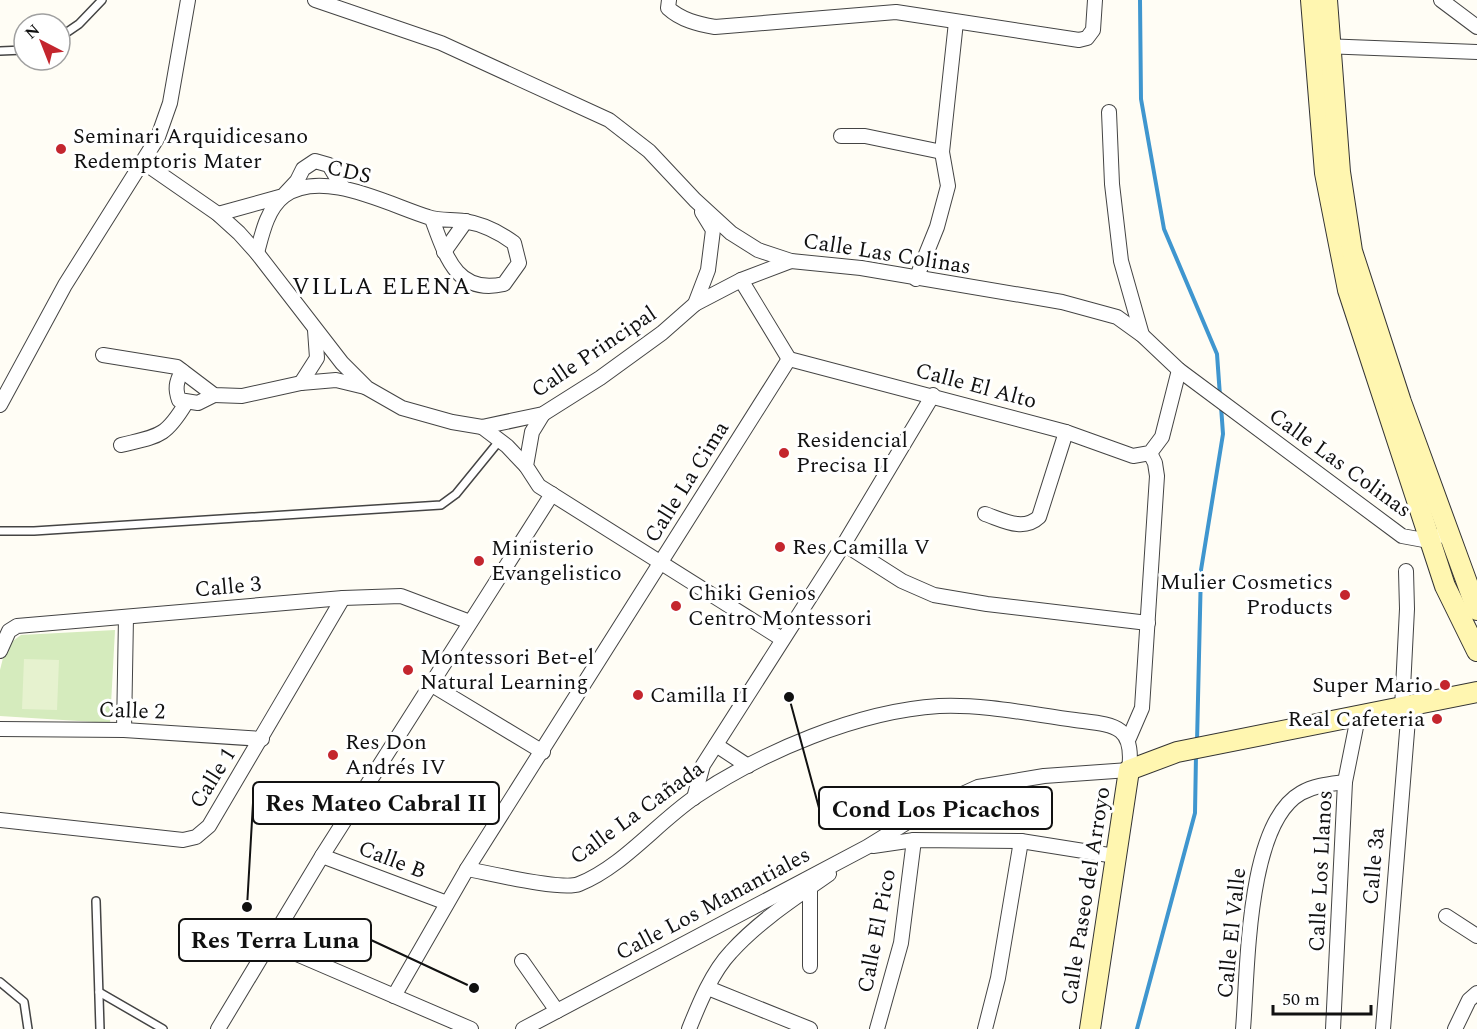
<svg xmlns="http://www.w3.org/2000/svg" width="1477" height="1029" viewBox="0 0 1477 1029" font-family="Spectral,serif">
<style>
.green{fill:#d5ebbd}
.pitch{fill:#e6f2cf}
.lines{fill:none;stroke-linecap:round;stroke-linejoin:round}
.stream{stroke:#3f96cf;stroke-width:4}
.lane-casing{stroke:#444;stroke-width:10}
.street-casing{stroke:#444;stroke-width:16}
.secondary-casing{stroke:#333;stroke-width:22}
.lane{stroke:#fff;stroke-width:7}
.street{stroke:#fff;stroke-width:14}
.secondary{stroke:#fff6b0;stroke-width:20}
.poi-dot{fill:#c4262e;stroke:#fff;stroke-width:2}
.labels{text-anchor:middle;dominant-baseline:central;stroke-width:6;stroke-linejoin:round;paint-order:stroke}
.poi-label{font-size:22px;fill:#111;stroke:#fff;text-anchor:start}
.street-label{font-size:22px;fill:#111;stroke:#fff}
.neighbourhood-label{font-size:24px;letter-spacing:1.5px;fill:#111;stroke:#fff}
.leader{fill:none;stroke:#111;stroke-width:2}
.callout-dot{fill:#111;stroke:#fff;stroke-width:2}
.callout{fill:#fff;stroke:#111;stroke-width:2}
.callout-label{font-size:24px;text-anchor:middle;font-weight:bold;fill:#111}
</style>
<rect width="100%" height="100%" fill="#fffdf5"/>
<path class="green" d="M115,630L110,723L0,716V670L6,646L21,635Z"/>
<path class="pitch" d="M24,659L59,660L57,710L22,709Z"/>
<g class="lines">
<g class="stream">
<path d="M1140,0L1141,99L1164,229L1217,354L1220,396"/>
<path d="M1197,742L1201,570L1223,434L1221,406"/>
<path d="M1137,1029L1195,813L1196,755"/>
</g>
<g class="lane-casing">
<g id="lane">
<path d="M60,37L79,24L102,0"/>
<path d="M0,51L24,50"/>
<path d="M0,531H34L441,505L456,494L500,440"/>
<path d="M96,901L100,1029"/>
<path d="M0,982L24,1002L28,1029"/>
<path d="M99,992L163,1029"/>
</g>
</g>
<g class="street-casing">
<g id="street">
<path d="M315,0L441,43L609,120L649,151L695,200L731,233L758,250L791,261L861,268L1062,302L1117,317L1142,335L1179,370L1402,536L1429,541L1447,532"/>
<path d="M669,0L668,8C681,20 698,24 715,27L896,12L1079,40L1087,38L1093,30L1095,0"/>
<path d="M1441,0L1477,27"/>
<path d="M1323,46L1477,52"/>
<path d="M1109,112L1112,184L1121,261L1142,335"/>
<path d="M841,136H865L942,152"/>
<path d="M143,162L218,214L239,233L257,253L342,363L367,388L402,408L452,422L482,427L543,414L600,378L662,333L695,304L708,270L713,230L702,212"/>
<path d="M218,214L283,196L297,181L303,169L315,161L329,165L343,188"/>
<path d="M444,252L466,221"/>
<path d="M257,253C262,234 267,209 284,196C322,168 389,205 428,217C440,221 453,219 464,221C484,224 499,232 514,243L519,263L504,284C457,295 446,257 432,219"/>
<path d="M916,279L937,227L948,186L942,152L956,22"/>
<path d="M741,280L789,359"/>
<path d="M695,304L741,280L791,261"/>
<path d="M103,355L177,367L214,395L242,396L301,383L336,380L365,387"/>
<path d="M789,359L1066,432L1133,456L1150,453L1162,437L1179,370"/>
<path d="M182,371C176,382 175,389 179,400L198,403L214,395"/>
<path d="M301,383L317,358L315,330"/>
<path d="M0,405L65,285L158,137L170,103L188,0"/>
<path d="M543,414L532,432L526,466L539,486L782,639"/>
<path d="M482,427L507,446L526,466"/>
<path d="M121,445C158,436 165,438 186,403"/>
<path d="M985,514C1003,520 1023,532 1039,517L1066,432"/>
<path d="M844,544L902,581L934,595L987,604L1148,623"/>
<path d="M0,651L9,631L17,626L343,598L401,596L470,622"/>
<path d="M432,685L543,752"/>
<path d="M1402,708L1407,609L1406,571"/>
<path d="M0,729L124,730L262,739"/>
<path d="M124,730L126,617"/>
<path d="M1129,738L1142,708L1157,476L1155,463L1150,453"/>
<path d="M716,745L748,766"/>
<path d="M694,798L703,765L844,544L933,395"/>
<path d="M0,820L183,840L196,837L209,826L343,598"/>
<path d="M873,846L914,840L1021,841L1115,856"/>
<path d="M322,856L447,903"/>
<path d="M467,869C489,873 562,891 579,884C622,867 657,823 695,797C762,752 858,711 939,706C984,704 1030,714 1075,720C1113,725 1135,724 1129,770L1044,776L978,787L927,810L867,847L523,1029"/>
<path d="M1446,916L1477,936"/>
<path d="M271,943L471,1029"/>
<path d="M522,961L557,1011"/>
<path d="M810,966V887"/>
<path d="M708,988L810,1029"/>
<path d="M394,996L467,869L789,359"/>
<path d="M218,1029L322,856L552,494"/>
<path d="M689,1029C699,1004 712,972 731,952C759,921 795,898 829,874"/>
<path d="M877,1029L901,943L914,840"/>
<path d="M985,1029L998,978L1021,841"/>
<path d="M1243,1029C1248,972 1246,824 1301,793C1315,785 1330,784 1345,782"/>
<path d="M1333,1029L1345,782L1358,717"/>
<path d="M1383,1029L1409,707"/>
<path d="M1455,1029L1469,1000L1477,993"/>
</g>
</g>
<g class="secondary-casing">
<g id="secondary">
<path d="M1311,0L1325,173L1348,290L1445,586L1477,651"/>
<path d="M1327,0L1340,172L1352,251L1401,402L1477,610"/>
<path d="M1090,1029L1129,770L1177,752L1477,692"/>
</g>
</g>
<use href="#lane" class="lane"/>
<use href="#street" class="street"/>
<use href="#secondary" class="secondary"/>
</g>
<g class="poi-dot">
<circle cx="61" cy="149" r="6"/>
<circle cx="784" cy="453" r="6"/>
<circle cx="780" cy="547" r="6"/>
<circle cx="479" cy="561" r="6"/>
<circle cx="1345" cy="595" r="6"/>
<circle cx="676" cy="606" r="6"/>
<circle cx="408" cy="670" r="6"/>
<circle cx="1445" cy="685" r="6"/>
<circle cx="638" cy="695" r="6"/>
<circle cx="1437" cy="719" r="6"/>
<circle cx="333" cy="755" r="6"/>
</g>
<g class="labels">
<g class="poi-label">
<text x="73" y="136">Seminari Arquidicesano<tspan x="73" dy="25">Redemptoris Mater</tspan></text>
<text x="796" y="440">Residencial<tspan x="796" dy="25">Precisa II</tspan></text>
<text x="792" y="547">Res Camilla V</text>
<text x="491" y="548">Ministerio<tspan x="491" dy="25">Evangelistico</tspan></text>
<text x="1333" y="582" text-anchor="end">Mulier Cosmetics<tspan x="1333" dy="25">Products</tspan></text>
<text x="688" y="593">Chiki Genios<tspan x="688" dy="25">Centro Montessori</tspan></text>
<text x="420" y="657">Montessori Bet-el<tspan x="420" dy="25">Natural Learning</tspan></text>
<text x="1433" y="685" text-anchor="end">Super Mario</text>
<text x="650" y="695">Camilla II</text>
<text x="1425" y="719" text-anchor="end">Real Cafeteria</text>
<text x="345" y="742">Res Don<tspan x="345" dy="25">Andrés IV</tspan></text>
</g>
<g class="street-label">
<text transform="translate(349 172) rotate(13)">CDS</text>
<text transform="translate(887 254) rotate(9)">Calle Las Colinas</text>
<text transform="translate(594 352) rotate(-34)">Calle Principal</text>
<text transform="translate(976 386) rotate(15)">Calle El Alto</text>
<text transform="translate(1340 463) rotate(36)">Calle Las Colinas</text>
<text transform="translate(687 482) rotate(-58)">Calle La Cima</text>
<text transform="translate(228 587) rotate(-5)">Calle 3</text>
<text transform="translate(132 711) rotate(2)">Calle 2</text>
<text transform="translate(213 778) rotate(-58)">Calle 1</text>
<text transform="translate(637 813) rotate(-36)">Calle La Cañada</text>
<text transform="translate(392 860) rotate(21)">Calle B</text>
<text transform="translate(1374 866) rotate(-85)">Calle 3a</text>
<text transform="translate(1321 871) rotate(-87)">Calle Los Llanos</text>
<text transform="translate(1086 896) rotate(-81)">Calle Paseo del Arroyo</text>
<text transform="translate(713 904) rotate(-28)">Calle Los Manantiales</text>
<text transform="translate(877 931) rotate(-79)">Calle El Pico</text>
<text transform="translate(1232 933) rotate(-84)">Calle El Valle</text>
</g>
<g class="neighbourhood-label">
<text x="382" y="287">VILLA ELENA</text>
</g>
</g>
<path class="leader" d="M247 907L253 803M789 697L819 808M474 988L371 940"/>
<g class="callout-dot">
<circle cx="247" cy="907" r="6"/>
<circle cx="789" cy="697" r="6"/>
<circle cx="474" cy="988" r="6"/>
</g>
<g class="callout">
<rect x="253" y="782" width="246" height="42" rx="6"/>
<rect x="819" y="787" width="233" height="42" rx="6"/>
<rect x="179" y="919" width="192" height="42" rx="6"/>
</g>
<g class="callout-label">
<text x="376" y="811">Res Mateo Cabral II</text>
<text x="936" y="817">Cond Los Picachos</text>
<text x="275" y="948">Res Terra Luna</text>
</g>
<g transform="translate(42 42) rotate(318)"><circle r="28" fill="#ffffff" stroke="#a0a0a0" stroke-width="1.5"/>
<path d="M0-4.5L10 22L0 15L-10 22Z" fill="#c4262e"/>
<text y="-9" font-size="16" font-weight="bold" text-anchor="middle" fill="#111111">N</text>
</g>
<path d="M1273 1005v9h98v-9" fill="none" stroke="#111111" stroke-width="3"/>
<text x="1282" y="1005" font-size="18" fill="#111111" stroke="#ffffff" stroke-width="4.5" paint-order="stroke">50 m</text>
</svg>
